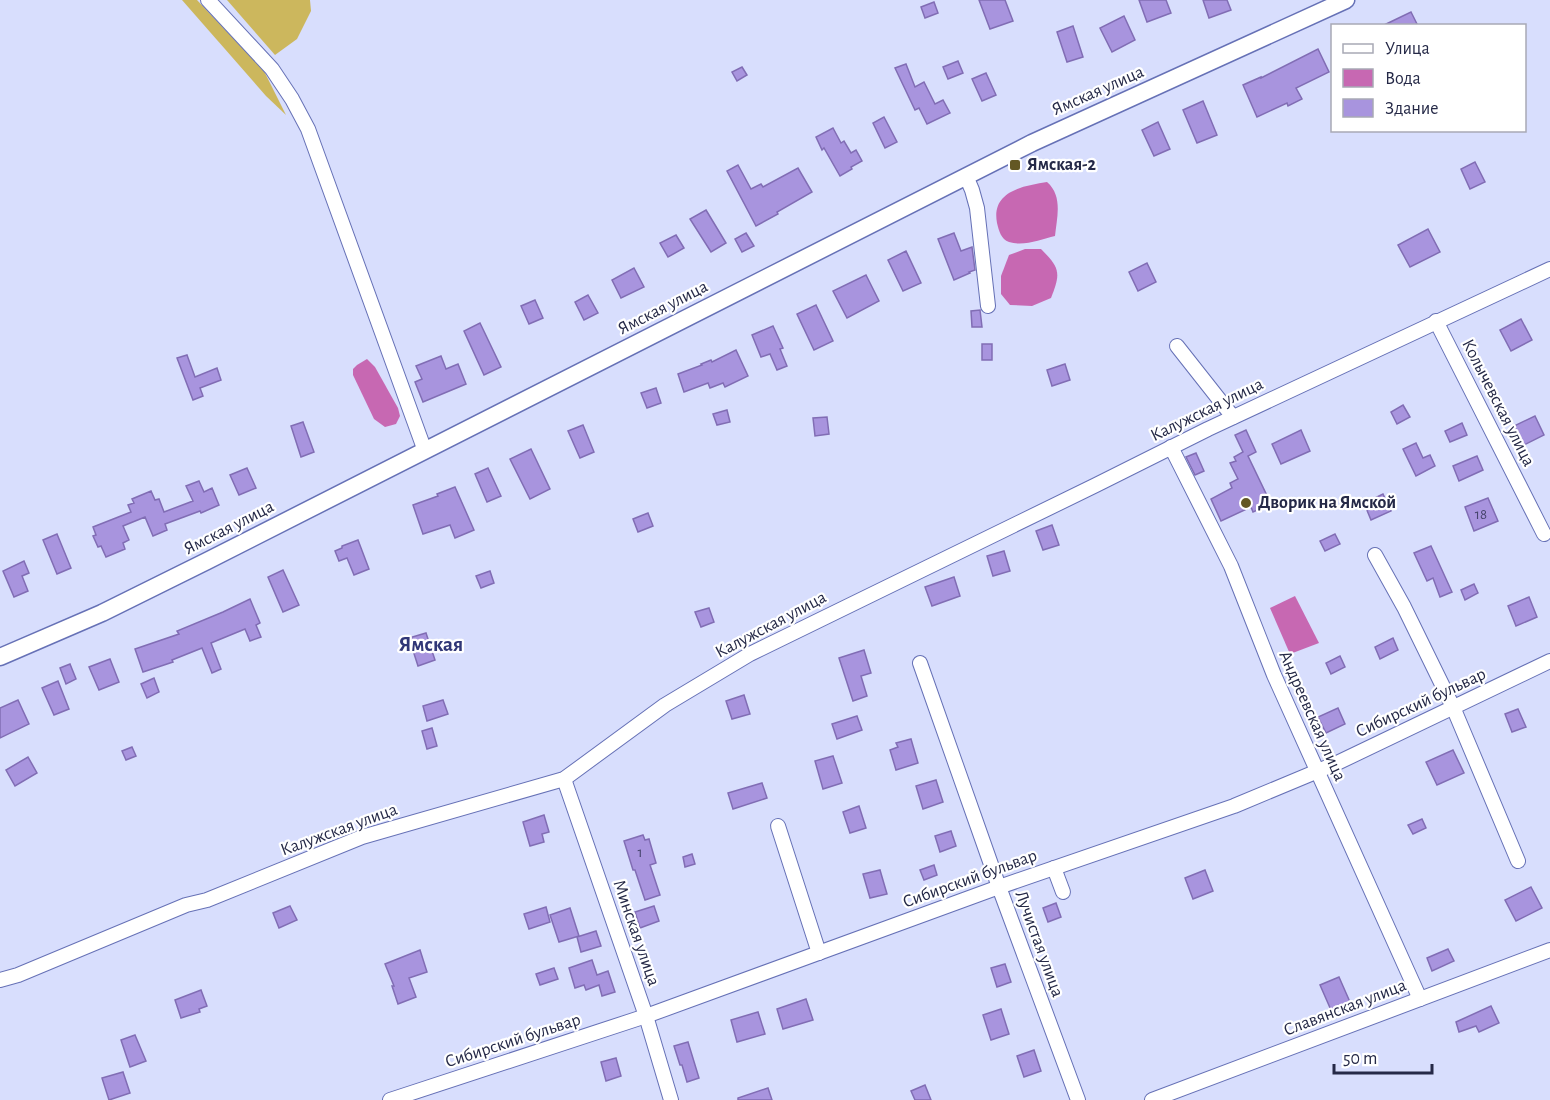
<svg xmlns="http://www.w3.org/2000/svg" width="1550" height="1100" viewBox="0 0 1550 1100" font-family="'Alegreya Sans',sans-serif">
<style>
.green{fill:#ccb75d}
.water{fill:#c768b2}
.building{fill:#a894de;stroke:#816db4;stroke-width:1.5}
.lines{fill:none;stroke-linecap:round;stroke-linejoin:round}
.minor-casing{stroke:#6671b6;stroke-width:16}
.major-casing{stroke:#6671b6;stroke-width:19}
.minor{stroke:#fff;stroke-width:14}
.major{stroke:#fff;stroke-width:16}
.poi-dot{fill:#635724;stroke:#fff;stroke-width:2}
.labels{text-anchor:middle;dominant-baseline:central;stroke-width:4.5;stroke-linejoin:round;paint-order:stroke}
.number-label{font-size:15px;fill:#46446d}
.street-label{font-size:18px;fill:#252947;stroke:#fff}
.poi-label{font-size:18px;font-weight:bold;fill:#252947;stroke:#fff;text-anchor:start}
.quarter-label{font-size:21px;font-weight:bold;fill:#303676;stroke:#fff}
</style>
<rect width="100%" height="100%" fill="#d8defd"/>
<g class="green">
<path d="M182,0H197L264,71L286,115L266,96Z"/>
<path d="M227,0H310L311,11L297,39L275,55Z"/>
</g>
<g class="water">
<path d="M1047,182C1063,196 1057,217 1055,236C1041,239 1024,247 1009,242C1001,239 999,231 997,223C991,191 1023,186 1047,182Z"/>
<path d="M1025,249H1041C1060,268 1061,273 1051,298L1032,306L1010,305L1001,294V276L1009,255Z"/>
<path d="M367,359L375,367L398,408L400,416L396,424L385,427L374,419L353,375V369L357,365Z"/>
<path d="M1295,596L1319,643L1290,654L1270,608Z"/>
</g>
<g class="building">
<path d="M979,0H1005L1013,21L990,29Z"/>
<path d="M1139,0H1166L1171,13L1147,22Z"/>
<path d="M1203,0H1227L1231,10L1209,18Z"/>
<path d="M934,2L938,13L925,18L921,7Z"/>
<path d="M1411,12L1418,26H1382Z"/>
<path d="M1124,16L1135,40L1112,52L1100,28Z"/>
<path d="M1073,26L1083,57L1067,62L1057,32Z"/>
<path d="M1318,49L1329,72L1296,88L1302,99L1288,106L1287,103L1257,117L1243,85L1261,77V78Z"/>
<path d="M958,61L963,73L948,79L943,67Z"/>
<path d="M906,64L915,87L924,82L935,104L943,100L950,113L927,124L919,108L915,110L895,68Z"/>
<path d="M742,67L747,75L737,81L732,72Z"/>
<path d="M986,73L996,95L982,101L972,79Z"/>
<path d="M1203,101L1217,135L1197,143L1183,110Z"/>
<path d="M884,117L897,142L885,148L873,123Z"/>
<path d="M1158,122L1170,149L1154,156L1142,130Z"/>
<path d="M833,128L841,143L844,141L851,153L856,150L862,161L851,167L852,169L840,176L824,148L822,150L816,137Z"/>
<path d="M1475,162L1485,182L1470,189L1461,169Z"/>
<path d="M738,165L751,189L761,184L763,187L798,168L812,192L777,212L778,214L756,226L727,171Z"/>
<path d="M706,210L726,243L711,252L690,219Z"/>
<path d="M1428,229L1440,252L1410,267L1398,245Z"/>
<path d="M746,233L754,246L742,252L735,239Z"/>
<path d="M954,233L961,251L972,247L975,270L969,272L970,273L954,280L938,239Z"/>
<path d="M676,235L684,248L668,257L660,243Z"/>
<path d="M906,251L921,283L903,291L888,260Z"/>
<path d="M1147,263L1156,282L1138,291L1129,272Z"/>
<path d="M634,268L644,287L621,298L612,280Z"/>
<path d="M866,275L879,301L847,318L833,291Z"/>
<path d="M588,295L598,313L584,320L575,302Z"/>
<path d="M535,300L543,318L529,324L521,306Z"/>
<path d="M816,305L833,341L814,350L797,314Z"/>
<path d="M980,310L982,327H972L971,311Z"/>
<path d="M1521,319L1532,340L1511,351L1500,330Z"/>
<path d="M480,323L501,367L484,375L464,331Z"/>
<path d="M773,326L783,348L780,349L787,366L777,370L770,354L761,357L752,335Z"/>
<rect x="982" y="344" width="10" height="16"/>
<path d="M736,350L748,376L725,387L723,383L710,388L708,383L684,392L678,374L702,365L701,364L711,360L712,362Z"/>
<path d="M187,355L195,377L217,368L221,380L200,388L203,396L193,400L177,358Z"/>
<path d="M441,356L446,369L458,364L466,384L423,402L415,382L422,379L416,366Z"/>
<path d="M1065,364L1070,380L1052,386L1047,370Z"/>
<path d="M656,388L661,403L647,408L641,393Z"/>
<path d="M1403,405L1410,417L1397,424L1391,412Z"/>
<path d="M727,410L730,422L717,425L713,414Z"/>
<path d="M1535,416L1544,435L1524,445L1514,426Z"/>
<path d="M827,417L829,434L815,436L813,418Z"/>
<path d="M303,422L314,452L301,457L291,426Z"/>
<path d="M1462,423L1467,435L1450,442L1445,431Z"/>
<path d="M583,425L594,452L580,458L568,431Z"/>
<path d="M1246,430L1256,452L1248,456L1271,504L1253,512L1251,507L1221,521L1211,499L1232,488L1230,483L1238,479L1230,463L1236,461L1234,457L1243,452L1235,435Z"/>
<path d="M1301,430L1310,451L1281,464L1272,444Z"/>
<path d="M1416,443L1423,458L1430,455L1435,466L1416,476L1403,449Z"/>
<path d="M531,449L550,489L530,499L510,459Z"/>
<path d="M1196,453L1204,471L1195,475L1186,457Z"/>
<path d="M1477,456L1483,470L1459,481L1453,466Z"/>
<path d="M247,468L256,488L239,495L230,475Z"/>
<path d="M488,468L501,496L487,502L475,474Z"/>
<path d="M199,481L204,492L212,488L219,505L201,513L200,511L165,524L167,530L153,536L145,517L123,526L129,540L123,543L125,549L106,557L101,546L98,547L93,536L96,535L93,527L131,512L128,505L134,503L132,499L151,491L155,500L159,499L164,512L193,501L186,486Z"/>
<path d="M455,487L474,530L455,538L450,525L423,534L413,505L438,496L437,494Z"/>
<path d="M1383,494L1391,511L1371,520L1364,503Z"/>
<path d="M1488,498L1498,521L1474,531L1465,507Z"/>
<path d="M648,513L653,526L638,532L633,519Z"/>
<path d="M1052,525L1059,545L1043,550L1036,531Z"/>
<path d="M57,534L71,568L57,574L43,540Z"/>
<path d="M1335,534L1340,544L1325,551L1320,541Z"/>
<path d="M358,540L369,569L354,575L347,558L339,561L335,551L342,548V546Z"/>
<path d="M1431,546L1452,592L1440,597L1433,578L1427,581L1414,553Z"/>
<path d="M1004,551L1010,571L993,576L987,556Z"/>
<path d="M24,561L29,573L22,576L28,591L14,597L3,571Z"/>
<path d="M283,570L299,605L283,612L268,577Z"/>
<path d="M490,571L494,583L481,588L476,576Z"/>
<path d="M954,577L960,596L932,606L925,587Z"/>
<path d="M1474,584L1478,593L1465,600L1461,590Z"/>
<path d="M1529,597L1537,617L1516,626L1508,606Z"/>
<path d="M250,599L260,623L256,625L261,637L250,641L245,629L211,643L221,669L212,673L202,648L172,660L173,662L143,672L135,649L179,634L177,631L223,612Z"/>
<path d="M709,608L714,622L701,627L695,612Z"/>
<path d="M426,633L435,660L418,666L409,638Z"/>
<path d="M1393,638L1398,650L1380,659L1375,647Z"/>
<path d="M864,650L871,673L861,676L867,696L853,701L839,658Z"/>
<path d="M1340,656L1345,667L1331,674L1326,663Z"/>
<path d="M110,659L119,682L99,690L89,667Z"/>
<path d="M70,664L76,679L66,684L60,668Z"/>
<path d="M154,678L159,692L147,698L141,684Z"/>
<path d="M58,681L69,709L54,715L42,688Z"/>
<path d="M744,695L750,714L732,719L726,701Z"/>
<path d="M18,700L29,724L0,738V708Z"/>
<path d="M443,700L448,714L427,721L423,706Z"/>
<path d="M1338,708L1345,724L1326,733L1318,717Z"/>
<path d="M1518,709L1526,727L1512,732L1505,714Z"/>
<path d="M857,716L862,730L837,739L832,724Z"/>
<path d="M432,728L437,746L427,749L422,731Z"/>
<path d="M911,739L918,763L896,770L890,750L898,747L896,743Z"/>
<path d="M132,747L136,756L126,760L122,751Z"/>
<path d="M1453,750L1464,773L1437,785L1426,762Z"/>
<path d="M833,756L842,783L823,789L815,761Z"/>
<path d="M28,757L37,773L15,786L6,770Z"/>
<path d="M936,780L943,802L923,809L916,786Z"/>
<path d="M762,783L767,798L733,809L728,793Z"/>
<path d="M859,806L866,828L850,833L843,812Z"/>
<path d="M544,815L549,832L542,834L544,842L530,846L523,822Z"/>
<path d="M1422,819L1426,828L1413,834L1408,825Z"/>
<path d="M951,831L956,846L940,852L935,836Z"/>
<path d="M643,835L645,840L649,839L656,863L650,865L660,895L645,900L635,870H633L624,841Z"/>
<path d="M692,854L695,864L685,867L683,857Z"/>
<path d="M934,865L937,875L924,880L920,870Z"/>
<path d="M880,870L887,894L870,898L863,874Z"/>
<path d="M1205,870L1213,891L1193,899L1185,878Z"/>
<path d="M1531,887L1542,908L1516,921L1505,900Z"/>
<path d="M1056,903L1061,917L1048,922L1043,908Z"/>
<path d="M290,906L297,920L279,928L273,913Z"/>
<path d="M654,906L659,921L640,928L635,912Z"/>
<path d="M546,907L550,922L529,929L524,914Z"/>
<path d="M570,908L579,936L559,942L550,915Z"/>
<path d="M596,931L601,946L581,952L577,937Z"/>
<path d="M1448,949L1454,961L1432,971L1427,958Z"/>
<path d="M420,950L427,972L409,978L416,997L398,1004L392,986H394L385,964Z"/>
<path d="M592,960L597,975L608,971L615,992L602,996L599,985L586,990L584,985L575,988L569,968Z"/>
<path d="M1005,964L1011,982L997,987L991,968Z"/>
<path d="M554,968L558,979L540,985L536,974Z"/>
<path d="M1339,977L1350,1002L1331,1010L1320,985Z"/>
<path d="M201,990L207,1006L199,1009L200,1012L181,1018L175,1000Z"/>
<path d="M806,999L813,1020L783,1029L777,1009Z"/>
<path d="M1491,1006L1499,1023L1479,1032L1476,1026L1459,1032L1456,1022Z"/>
<path d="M1001,1009L1009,1034L991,1040L983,1015Z"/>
<path d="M758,1012L765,1034L737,1042L731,1020Z"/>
<path d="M135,1035L146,1061L130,1067L121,1040Z"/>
<path d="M688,1042L699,1078L687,1082L682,1065H680L674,1046Z"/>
<path d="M1034,1050L1041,1071L1024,1077L1017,1056Z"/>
<path d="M616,1058L621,1076L606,1081L601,1062Z"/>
<path d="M123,1072L130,1093L109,1100L102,1078Z"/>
<path d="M925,1085L931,1100H915L911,1091Z"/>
<path d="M768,1088L772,1100H738V1098Z"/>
</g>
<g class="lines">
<g class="minor-casing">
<g id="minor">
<path d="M208,0L272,69L292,99L308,129L425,451"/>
<path d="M966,176L972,190L977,208L988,306"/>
<path d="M1436,321L1544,534"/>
<path d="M1177,346L1233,417"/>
<path d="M1171,447L1231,566L1274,675L1420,999"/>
<path d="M1375,555L1404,607L1453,707L1518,861"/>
<path d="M920,663L999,887L1078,1100"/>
<path d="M564,779L646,1016L671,1100"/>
<path d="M778,826L819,953"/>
<path d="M1054,868L1063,892"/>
<path d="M0,980L18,975L186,905L207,900L362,837L564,779L665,705L750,654L1096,485L1208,429L1550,269"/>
<path d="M390,1100L646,1016L999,887L1234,806L1337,763L1550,661"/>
<path d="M1152,1100L1550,950"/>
</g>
</g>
<g class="major-casing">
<path id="major" d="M0,657L102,613L207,561L1032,143L1346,0"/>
</g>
<use href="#minor" class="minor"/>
<use href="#major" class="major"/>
</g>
<g class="poi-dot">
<rect x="1009" y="159" width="12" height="12" rx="3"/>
<circle cx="1246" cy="503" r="6"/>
</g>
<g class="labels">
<g class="number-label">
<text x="1481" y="514">18</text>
<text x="640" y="852">1</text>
</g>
<g class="street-label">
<text transform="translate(1098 91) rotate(-24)">Ямская улица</text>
<text transform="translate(663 308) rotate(-27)">Ямская улица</text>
<text transform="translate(1498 403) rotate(63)">Колычевская улица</text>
<text transform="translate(1207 410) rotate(-26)">Калужская улица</text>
<text transform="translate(229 528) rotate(-27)">Ямская улица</text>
<text transform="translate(771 625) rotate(-28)">Калужская улица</text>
<text transform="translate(1421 703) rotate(-25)">Сибирский бульвар</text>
<text transform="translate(1312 716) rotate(66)">Андреевская улица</text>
<text transform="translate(339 830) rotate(-20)">Калужская улица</text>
<text transform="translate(970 879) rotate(-20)">Сибирский бульвар</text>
<text transform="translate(636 933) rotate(71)">Минская улица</text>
<text transform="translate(1039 944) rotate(70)">Лучистая улица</text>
<text transform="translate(1345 1008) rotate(-21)">Славянская улица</text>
<text transform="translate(513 1041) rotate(-18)">Сибирский бульвар</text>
</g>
<g class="poi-label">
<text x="1027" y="165">Ямская-2</text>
<text x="1258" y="503">Дворик на Ямской</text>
</g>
<g class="quarter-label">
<text x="431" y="644">Ямская</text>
</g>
</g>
<rect x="1331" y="24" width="195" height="108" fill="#ffffff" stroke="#a8a9b5" stroke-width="1.5"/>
<rect x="1343" y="44" width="30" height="9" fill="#ffffff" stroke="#a8a9b5" stroke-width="1.5"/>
<text x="1385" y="54" font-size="18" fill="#252947">Улица</text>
<rect x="1343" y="69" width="30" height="18" fill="#c768b2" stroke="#a8a9b5" stroke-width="1.5"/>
<text x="1385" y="84" font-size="18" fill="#252947">Вода</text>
<rect x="1343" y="99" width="30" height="18" fill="#a894de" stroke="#a8a9b5" stroke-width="1.5"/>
<text x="1385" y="114" font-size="18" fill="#252947">Здание</text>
<path d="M1334 1064v9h98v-9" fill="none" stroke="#252947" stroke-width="3"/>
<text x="1343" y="1064" font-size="18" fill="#252947" stroke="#ffffff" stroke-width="4.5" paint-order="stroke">50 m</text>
</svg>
